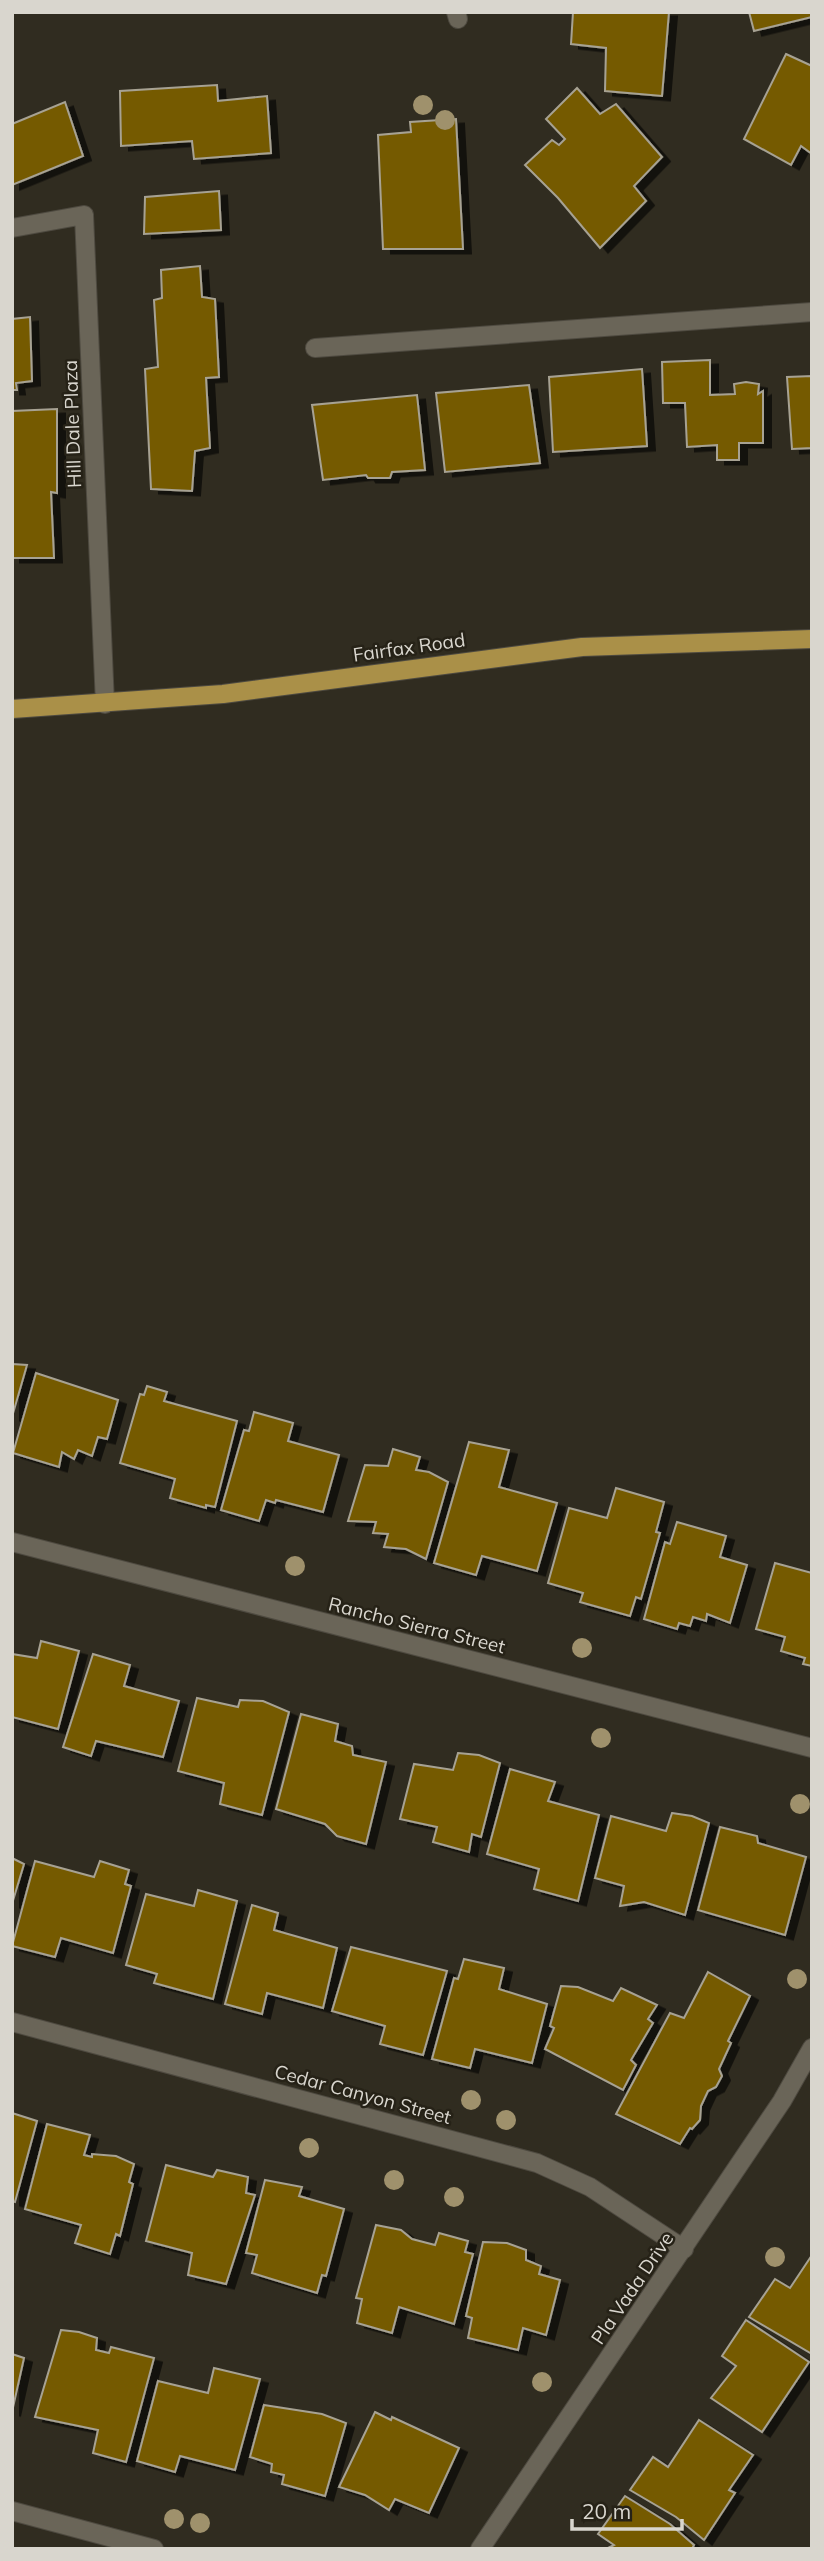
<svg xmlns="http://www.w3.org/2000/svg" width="824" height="2561" viewBox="0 0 824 2561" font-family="Mulish,sans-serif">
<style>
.building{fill:#755a04;stroke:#a7a293;stroke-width:2;filter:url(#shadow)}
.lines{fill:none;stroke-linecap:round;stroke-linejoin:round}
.minor-casing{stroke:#4e4a40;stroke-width:20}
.major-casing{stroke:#4e4a40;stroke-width:20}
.minor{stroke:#6a6558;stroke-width:18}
.major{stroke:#aa9048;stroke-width:18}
.tree{fill:#9f916c}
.labels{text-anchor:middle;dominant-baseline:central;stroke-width:5;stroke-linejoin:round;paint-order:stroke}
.street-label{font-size:19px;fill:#d9d6ce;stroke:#262217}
</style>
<defs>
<filter id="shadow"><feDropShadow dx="8" dy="4.5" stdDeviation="0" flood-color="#0009"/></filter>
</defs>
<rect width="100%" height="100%" fill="#302c20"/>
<g class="building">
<path d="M573,12H669L662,96L605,91L606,48L571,44Z"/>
<path d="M749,12H812V17L754,31Z"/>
<path d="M786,54L812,66V154L801,146L791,165L744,139Z"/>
<path d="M217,85L218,101L267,96L271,153L194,159L192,141L121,146L120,91Z"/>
<path d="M577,88L600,114L616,104L662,157L634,186L646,201L600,248L558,198L525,165L552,140L559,145L565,139L546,119Z"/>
<path d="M65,102L83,156L12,185V124Z"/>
<path d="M456,119L463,249H383L378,135L411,132L410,122Z"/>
<path d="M219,191L221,230L144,234L145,197Z"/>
<path d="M200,266L202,297L215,299L219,377L206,378L210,448L195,451L192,491L151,489L145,369L158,367L154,300L162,298L161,270Z"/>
<path d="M30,317L32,381L16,383L17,390H12V319Z"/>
<path d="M710,360V395L735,394L734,384L746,382L759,384L758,394L763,391V443H739V460H717V445L687,447L685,403H663L662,362Z"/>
<path d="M642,369L647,446L553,452L549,377Z"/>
<path d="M812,376V448L792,449L787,377Z"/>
<path d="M529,385L540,463L445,472L436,393Z"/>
<path d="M417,395L425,470L392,472L390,478H368L366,475L323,480L312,405Z"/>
<path d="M57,409V493L51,492L54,558H12V411Z"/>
<path d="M12,1364L27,1365L12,1417Z"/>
<path d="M36,1373L118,1400L107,1439L98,1437L92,1456L78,1450L74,1459L62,1452L59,1467L13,1453Z"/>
<path d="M147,1386L167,1392L164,1401L237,1421L215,1507L206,1505V1508L170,1498L175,1479L120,1463L140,1394L144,1395Z"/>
<path d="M254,1412L293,1423L288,1441L339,1455L323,1512L276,1500L275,1503L266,1500L259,1521L221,1510L244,1430L249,1431Z"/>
<path d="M469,1442L509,1450L499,1487L557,1503L537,1571L482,1556L476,1575L434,1563Z"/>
<path d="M393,1449L420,1457L416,1470L429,1472L448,1482L426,1559L406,1549L384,1547L388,1534L373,1533L376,1522L348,1521L365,1465L388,1466Z"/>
<path d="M616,1488L664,1502L656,1532L660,1533L641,1599L636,1597L630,1616L580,1602L583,1593L548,1583L569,1508L607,1518Z"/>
<path d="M677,1522L726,1536L720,1557L747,1565L730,1623L707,1614L706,1621L693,1617L690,1626L679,1623L677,1629L644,1619L665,1542L670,1544Z"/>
<path d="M775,1563L812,1573V1666L803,1664L805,1658L781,1651L785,1637L756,1629Z"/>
<path d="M41,1641L79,1651L58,1729L12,1717V1654L37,1658Z"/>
<path d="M93,1654L130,1665L124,1686L179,1701L163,1757L96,1741L91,1756L63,1747Z"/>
<path d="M197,1698L238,1707L240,1700L263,1701L289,1712L262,1815L220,1804L224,1783L178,1771Z"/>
<path d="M301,1714L338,1724L335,1741L352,1746L353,1755L386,1762L366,1844L337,1836L325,1824L276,1809Z"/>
<path d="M458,1753L479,1755L500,1763L481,1837L472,1834L469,1852L433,1842L437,1827L400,1819L414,1764L453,1770Z"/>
<path d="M510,1769L555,1782L548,1801L599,1815L578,1901L534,1889L539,1869L487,1854Z"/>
<path d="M672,1813L692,1816L709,1823L685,1915L644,1902L620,1906L624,1886L595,1878L611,1816L666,1831Z"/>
<path d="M720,1827L757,1836L758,1843L806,1857L785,1935L698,1910Z"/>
<path d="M12,1858L24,1864L12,1904Z"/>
<path d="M35,1861L94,1877L100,1861L129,1870L125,1884L131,1886L113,1953L61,1938L55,1957L12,1946Z"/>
<path d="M198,1890L237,1901L213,1999L154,1983L157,1974L126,1965L146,1894L194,1906Z"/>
<path d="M252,1905L278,1913L274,1930L337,1948L323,2008L267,1993L262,2014L225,2004Z"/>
<path d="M351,1947L447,1971L423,2055L380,2044L385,2026L332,2011Z"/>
<path d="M464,1959L504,1968L499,1989L547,2004L532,2063L475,2049L470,2068L432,2059L454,1978L458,1979Z"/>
<path d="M708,1972L750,1996L728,2041L731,2043L719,2069L722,2076L716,2087L708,2091L701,2106L700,2120L692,2129L690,2128L680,2144L616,2114L670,2013L684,2018Z"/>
<path d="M561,1986L578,1987L613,2001L621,1988L657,2005L648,2019L653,2023L631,2060L636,2065L623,2090L545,2049L554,2028L550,2026Z"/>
<path d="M12,2113L37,2121L15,2202L12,2201Z"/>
<path d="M47,2124L90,2135L84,2155L92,2157V2154L116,2156L134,2164L129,2182L133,2184L120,2236L116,2234L110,2254L75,2243L81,2225L25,2209Z"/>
<path d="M166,2165L213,2177L217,2170L248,2177L246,2193L255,2195L226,2284L188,2275L192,2253L146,2241Z"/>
<path d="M265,2180L302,2187L299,2196L344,2209L326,2276L322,2275L317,2293L252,2273L257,2255L246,2253Z"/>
<path d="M376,2225L401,2230L412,2239L435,2245L439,2233L468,2241L465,2252L473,2254L454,2324L399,2307L392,2333L357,2323L362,2299L356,2298Z"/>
<path d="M483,2242L507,2243L526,2250V2260L541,2266L539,2274L560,2280L546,2335L523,2328L518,2350L468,2338L472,2318L466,2316Z"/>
<path d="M812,2255V2354L749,2317L775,2279L790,2288Z"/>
<path d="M746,2320L809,2362L762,2432L711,2398L736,2366L722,2356Z"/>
<path d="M61,2330L79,2332L97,2338L96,2350L109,2353L111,2347L154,2358L126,2462L93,2453L98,2430L35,2417Z"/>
<path d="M12,2354L24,2358L12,2412Z"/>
<path d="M214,2368L260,2379L235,2470L180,2456L175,2472L137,2461L158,2381L208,2393Z"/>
<path d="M264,2405L322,2414L346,2423L325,2496L282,2484L284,2475L271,2472L272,2464L250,2457Z"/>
<path d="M375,2412L391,2420L392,2417L459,2448L429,2513L395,2499L389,2510L365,2495L339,2487Z"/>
<path d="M699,2420L753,2455L729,2490L735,2493L704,2540L676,2517L630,2490L653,2457L668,2467Z"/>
<path d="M625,2496L670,2524L694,2545L692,2549H606L614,2545L598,2534Z"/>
</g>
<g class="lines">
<g class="minor-casing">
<g id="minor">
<path d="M456,12L458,19"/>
<path d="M12,228L84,215L105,704"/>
<path d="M315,348L812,312"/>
<path d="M12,1542L812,1748"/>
<path d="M12,2022L537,2163L590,2187L684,2249"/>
<path d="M12,2511L154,2549"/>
<path d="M480,2549L782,2101L812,2048"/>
</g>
</g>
<g class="major-casing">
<path id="major" d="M12,709L223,694L582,647L812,639"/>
</g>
<use href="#minor" class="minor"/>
<use href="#major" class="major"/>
</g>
<g class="tree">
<circle cx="423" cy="105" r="10"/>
<circle cx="445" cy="120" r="10"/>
<circle cx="295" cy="1566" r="10"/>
<circle cx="582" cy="1648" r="10"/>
<circle cx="601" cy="1738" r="10"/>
<circle cx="800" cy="1804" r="10"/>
<circle cx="797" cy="1979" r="10"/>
<circle cx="471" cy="2100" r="10"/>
<circle cx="506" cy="2120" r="10"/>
<circle cx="309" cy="2148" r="10"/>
<circle cx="394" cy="2180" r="10"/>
<circle cx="454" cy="2197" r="10"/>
<circle cx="775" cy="2257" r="10"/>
<circle cx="542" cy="2382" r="10"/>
<circle cx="174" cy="2519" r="10"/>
<circle cx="200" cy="2523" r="10"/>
</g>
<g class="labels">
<g class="street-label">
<text transform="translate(72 424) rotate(-92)">Hill Dale Plaza</text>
<text transform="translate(409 647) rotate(-8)">Fairfax Road</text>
<text transform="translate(417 1625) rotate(14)">Rancho Sierra Street</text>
<text transform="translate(363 2094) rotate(15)">Cedar Canyon Street</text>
<text transform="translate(632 2288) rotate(-56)">Pla Vada Drive</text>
</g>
</g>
<rect width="824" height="2561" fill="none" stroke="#d9d6ce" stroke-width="28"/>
<path d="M572 2519v10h110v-10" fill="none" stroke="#d9d6ce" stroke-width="3.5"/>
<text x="582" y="2519" font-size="21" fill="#d9d6ce" stroke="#262217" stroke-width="5" paint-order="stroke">20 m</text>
</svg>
